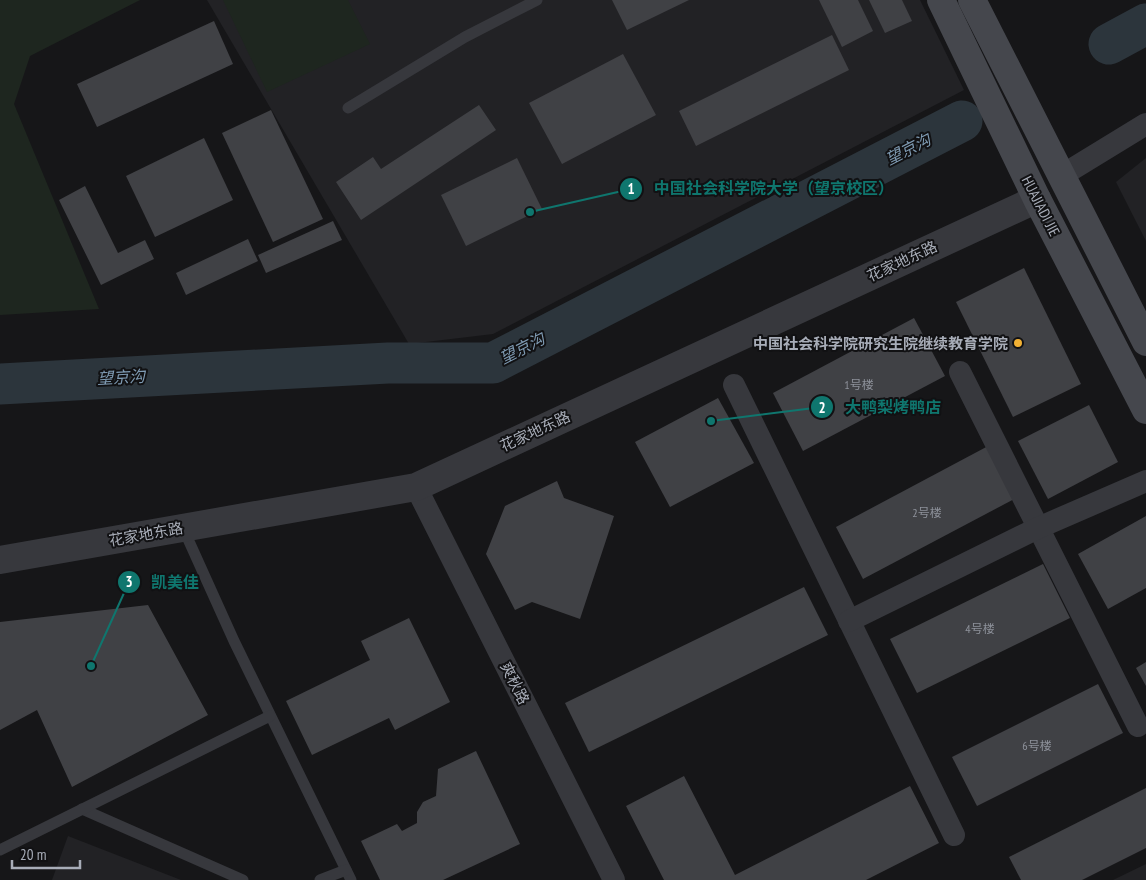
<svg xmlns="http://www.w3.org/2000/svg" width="1146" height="880" viewBox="0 0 1146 880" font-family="'PT Sans Narrow','Noto Sans SC',sans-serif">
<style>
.built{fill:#222225}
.green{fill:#1e261f}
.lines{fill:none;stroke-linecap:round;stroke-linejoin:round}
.river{stroke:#2c353c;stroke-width:41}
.building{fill:#404145}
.service{stroke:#37383d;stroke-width:11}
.minor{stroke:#37383d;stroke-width:22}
.tertiary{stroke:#37383d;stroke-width:28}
.secondary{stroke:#45474d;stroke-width:28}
.poi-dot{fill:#f2b134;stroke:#111113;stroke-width:2}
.labels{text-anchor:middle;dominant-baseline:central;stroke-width:4;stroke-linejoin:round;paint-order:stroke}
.number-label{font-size:12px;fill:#8e929b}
.street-label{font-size:15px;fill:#a8adb8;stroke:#111113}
.poi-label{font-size:15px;font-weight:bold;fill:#a8adb8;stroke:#111113;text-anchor:end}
.water-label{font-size:16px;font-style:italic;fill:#7f9bb3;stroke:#111113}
.leader{fill:none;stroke:#0f766e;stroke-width:2}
.callout-dot{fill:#0f766e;stroke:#111113;stroke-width:2}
.mark-label{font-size:15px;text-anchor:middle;font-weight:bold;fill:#fff}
.callout-label{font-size:16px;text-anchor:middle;font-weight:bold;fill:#0f766e;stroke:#111113;stroke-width:4;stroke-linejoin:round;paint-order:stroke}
</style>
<rect width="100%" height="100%" fill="#161618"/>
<g class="built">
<path d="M207,0H920L964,90L493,334L409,344Z"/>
<path d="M1146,158V241L1116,182Z"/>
<path d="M68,836L181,880H52Z"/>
<path d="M1146,864V880H1113Z"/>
</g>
<g class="green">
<path d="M0,0H140L30,56L14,104L99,309L0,315Z"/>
<path d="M223,0H348L370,44L267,92Z"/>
</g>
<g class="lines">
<g class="river">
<path d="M1109,44L1146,24"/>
<path d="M0,384L388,363H493L962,121"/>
</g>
</g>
<g class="building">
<path d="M612,0H689L627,30Z"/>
<path d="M819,0H858L873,31L842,47Z"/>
<path d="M869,0H902L912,21L885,33Z"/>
<path d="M214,21L233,64L97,127L77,84Z"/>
<path d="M832,35L849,70L696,146L679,111Z"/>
<path d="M623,54L656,115L562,164L529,103Z"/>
<path d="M479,105L496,130L361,220L336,182L373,157L381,169Z"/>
<path d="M271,110L323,219L273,242L222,133Z"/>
<path d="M204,138L233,200L155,237L126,176Z"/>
<path d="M517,158L542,209L466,246L441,195Z"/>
<path d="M85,186L118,253L145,240L154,259L101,285L59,200Z"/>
<path d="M333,221L342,240L266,273L258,255Z"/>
<path d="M248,239L258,261L186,295L176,273Z"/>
<path d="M1024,268L1081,384L1013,417L956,302Z"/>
<path d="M914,318L945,376L803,451L773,393Z"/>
<path d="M718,398L754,463L670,507L635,442Z"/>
<path d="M1089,405L1118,462L1048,499L1018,441Z"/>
<path d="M990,445L1018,497L863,579L836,527Z"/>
<path d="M557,481L564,498L614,516L580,619L532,602L515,610L486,554L505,506Z"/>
<path d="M1146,516V588L1108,609L1078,554Z"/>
<path d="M1043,564L1070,618L917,693L890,639Z"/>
<path d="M804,587L828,635L589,752L565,703Z"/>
<path d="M148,605L208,715L72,787L37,710L0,730V622Z"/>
<path d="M409,618L450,702L395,730L389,718L312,755L286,701L370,660L361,641Z"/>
<path d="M1146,662V686L1136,668Z"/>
<path d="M1098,684L1123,733L977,806L952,757Z"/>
<path d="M476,751L520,844L443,880H380L361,841L397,824L402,831L417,823V812L423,802L436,796L438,769Z"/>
<path d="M684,776L735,875L910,786L939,843L866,880H664L626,806Z"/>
<path d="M1146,788V848L1082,880H1021L1009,857Z"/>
</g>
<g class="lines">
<g class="service">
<path d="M348,108L465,37L537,0"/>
<path d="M183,528L234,641L351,880"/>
<path d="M82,809L243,880"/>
<path d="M0,850L270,716"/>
<path d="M320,880L346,870"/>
</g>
<g class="minor">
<path d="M1061,176L1146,124"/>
<path d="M960,372L1138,726"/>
<path d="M734,385L954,835"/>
<path d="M416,487L614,880"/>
<path d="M849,621L1038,528L1146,481"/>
</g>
<path class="tertiary" d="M0,560L416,487L1037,199"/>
<g class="secondary">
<path d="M941,0L1037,199L1146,410"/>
<path d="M972,0L1146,342"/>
</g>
</g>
<circle class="poi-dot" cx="1018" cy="343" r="5"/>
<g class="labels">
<g class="number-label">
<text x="859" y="384">1号楼</text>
<text x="927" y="512">2号楼</text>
<text x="980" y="628">4号楼</text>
<text x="1037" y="745">6号楼</text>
</g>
<g class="street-label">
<text transform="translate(1041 206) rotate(63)">HUAJIADI JIE</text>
<text transform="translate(902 261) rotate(-25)">花家地东路</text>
<text transform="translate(535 431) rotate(-25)">花家地东路</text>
<text transform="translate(146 534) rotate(-10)">花家地东路</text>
<text transform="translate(515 683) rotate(63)">爽秋路</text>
</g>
<g class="poi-label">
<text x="1008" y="343">中国社会科学院研究生院继续教育学院</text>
</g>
<g class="water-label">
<text transform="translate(908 149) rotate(-27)">望京沟</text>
<text transform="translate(522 348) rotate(-27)">望京沟</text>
<text transform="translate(121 377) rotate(-3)">望京沟</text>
</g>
</g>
<path class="leader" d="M530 212L631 189M711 421L822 407M91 666L129 582"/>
<g class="callout-dot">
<circle cx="530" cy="212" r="5"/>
<circle cx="711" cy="421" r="5"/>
<circle cx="91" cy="666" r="5"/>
<circle cx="631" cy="189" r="12"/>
<circle cx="822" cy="407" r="12"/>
<circle cx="129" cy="582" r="12"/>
</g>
<g class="mark-label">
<text x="631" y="194">1</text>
<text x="822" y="413">2</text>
<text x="129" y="587">3</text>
</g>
<g class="callout-label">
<text x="774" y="194">中国社会科学院大学（望京校区）</text>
<text x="893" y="413">大鸭梨烤鸭店</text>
<text x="175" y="588">凯美佳</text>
</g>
<path d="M12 860v8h68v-8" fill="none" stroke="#a8adb8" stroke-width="2.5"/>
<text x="20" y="860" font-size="15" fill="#a8adb8" stroke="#111113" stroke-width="4" paint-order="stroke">20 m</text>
</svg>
